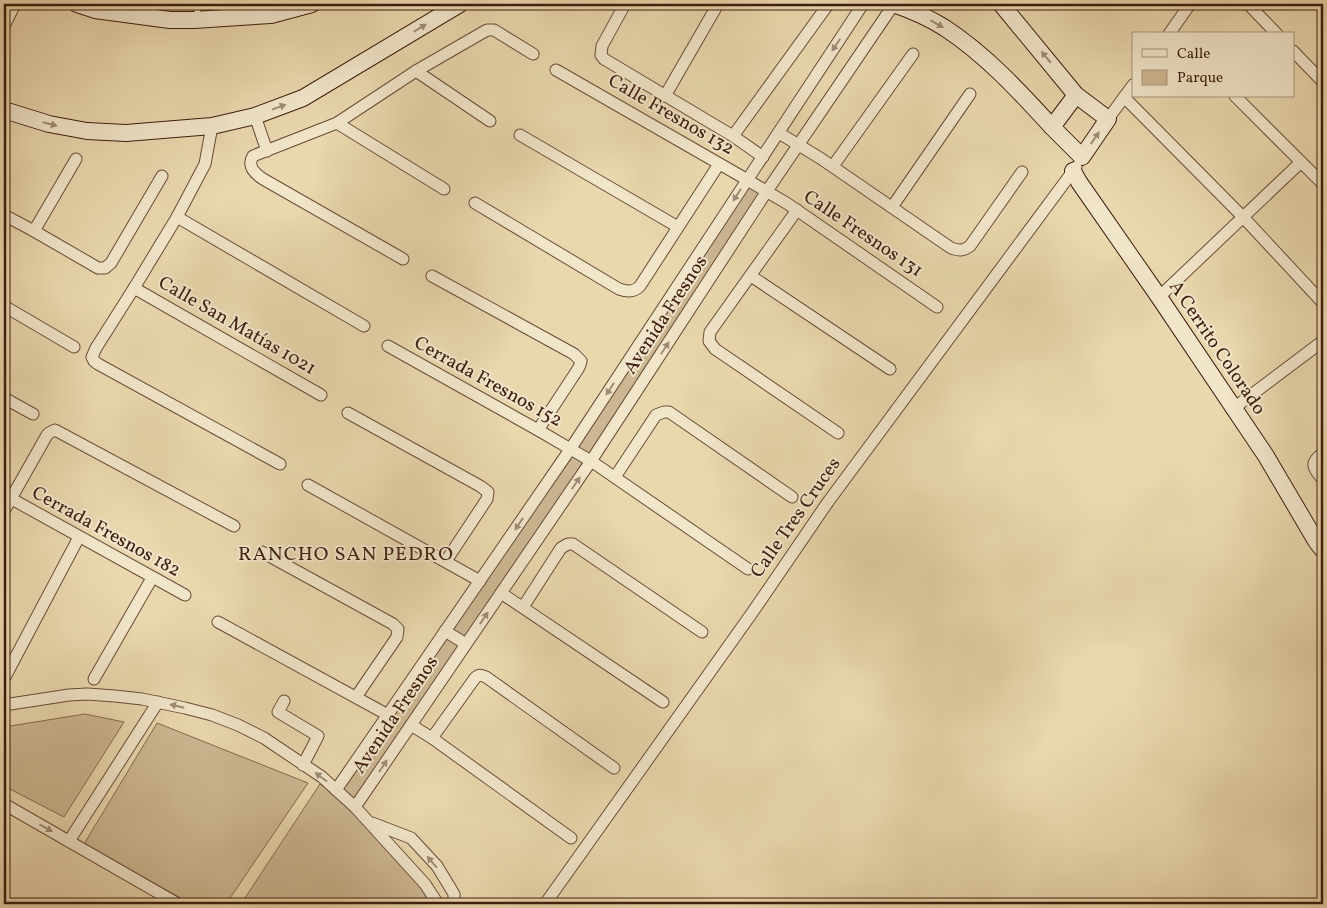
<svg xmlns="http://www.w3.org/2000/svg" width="1327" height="908" viewBox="0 0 1327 908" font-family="Vollkorn,serif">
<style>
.green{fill:#ccb792;stroke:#856a50}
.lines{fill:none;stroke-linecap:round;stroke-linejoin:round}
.lane-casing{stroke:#694c36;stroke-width:8}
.street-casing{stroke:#694c36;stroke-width:13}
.secondary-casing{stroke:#3e1d0e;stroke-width:18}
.lane{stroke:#f1e5ca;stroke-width:5.5}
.street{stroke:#f1e5ca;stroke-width:11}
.secondary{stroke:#f1e5ca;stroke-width:16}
.oneway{fill:#a08b75}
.labels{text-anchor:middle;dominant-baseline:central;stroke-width:4;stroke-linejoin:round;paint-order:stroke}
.street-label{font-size:19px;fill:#3e1d0e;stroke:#f1e5ca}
.neighbourhood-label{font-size:20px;letter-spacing:1px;fill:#3e1d0e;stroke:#f1e5ca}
</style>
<rect width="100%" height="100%" fill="#e9d7ad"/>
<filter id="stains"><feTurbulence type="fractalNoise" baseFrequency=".004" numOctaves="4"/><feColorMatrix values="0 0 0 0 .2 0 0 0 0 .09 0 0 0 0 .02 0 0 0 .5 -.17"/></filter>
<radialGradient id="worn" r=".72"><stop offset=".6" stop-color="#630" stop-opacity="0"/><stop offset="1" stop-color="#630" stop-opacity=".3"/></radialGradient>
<g class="green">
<path d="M747,180L767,191L355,807L336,790Z"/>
<path d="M85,714L124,722L64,817L4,786V727Z"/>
<path d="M157,723L308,783L226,904H191L84,844Z"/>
<path d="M320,784L337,796L421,885L431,904H241Z"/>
</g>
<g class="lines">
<g class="lane-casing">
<path id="lane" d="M195,18L200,4"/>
</g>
<g class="street-casing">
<g id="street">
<path d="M625,4L602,46L601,55L604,59L733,136L763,157"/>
<path d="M1248,4L1277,34"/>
<path d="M4,26L15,4"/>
<path d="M1169,34L1190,4"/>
<path d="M1293,51L1323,82"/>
<path d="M556,70L739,175L788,204L937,307"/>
<path d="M416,71L490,121"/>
<path d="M665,96L718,4"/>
<path d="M1235,96L1323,184"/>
<path d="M1124,97L1243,217L1323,303"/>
<path d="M255,116L267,151"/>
<path d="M1108,119L1133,85"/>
<path d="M337,123L444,189"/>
<path d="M212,126L205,164L177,217L134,288L96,348L92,357L94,361L98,364L280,464"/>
<path d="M779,133L820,158L951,248C959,251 963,251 970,246L1022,172"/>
<path d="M520,135L678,227"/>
<path d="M733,136L827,6"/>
<path d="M833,166L913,54"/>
<path d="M475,203L619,289C628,292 634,292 640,286L719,164"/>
<path d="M892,207L970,94"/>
<path d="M797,210L710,332L709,341L715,349L838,433"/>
<path d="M4,215L34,231L98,268H105L111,263L162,176"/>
<path d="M177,217L364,326"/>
<path d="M34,231L76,159"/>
<path d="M403,259L263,179C254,173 247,166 253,156L337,123L416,71L487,30H494L533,54"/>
<path d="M432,276L574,354L581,361L580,365L578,369L538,430"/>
<path d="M751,276L890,369"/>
<path d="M134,288L321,395"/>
<path d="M1159,297L1301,162"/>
<path d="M4,306L74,347"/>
<path d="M388,346L538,430L591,461L748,569"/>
<path d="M4,398L33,414"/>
<path d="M1234,408L1323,341"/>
<path d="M348,413L480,486L488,492L487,499L446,561"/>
<path d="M1323,453C1308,464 1314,468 1323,480"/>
<path d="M615,477L656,415L664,412H669L792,497"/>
<path d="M308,485L480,581"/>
<path d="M10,498L185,595"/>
<path d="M4,511L47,435L49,433L55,430L234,526"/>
<path d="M262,552L393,624L398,629L397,637L356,697"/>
<path d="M501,593L663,702"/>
<path d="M523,607L561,548L568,544H573L702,632"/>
<path d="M218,622L388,715"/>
<path d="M445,631L466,644"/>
<path d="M4,679L79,537"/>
<path d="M94,679L152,578"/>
<path d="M284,701L278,712L318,736L303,765"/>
<path d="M4,705L69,695L87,694L115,696L142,699L185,708L212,715L238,725L264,738L322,777L355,807L425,884L438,904"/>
<path d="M411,725L432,738L571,838"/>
<path d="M432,738L475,678C479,674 481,675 486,677L614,768"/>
<path d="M336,790L571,448L863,4"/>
<path d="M4,804L178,904"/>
<path d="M355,807L591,461L767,191L894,4"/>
<path d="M372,823L411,838L437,866L454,894V904"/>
<path d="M69,841L158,702"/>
<path d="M545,904L752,613L828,502L1076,167"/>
</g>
</g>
<g class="secondary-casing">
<g id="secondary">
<path d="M77,4L95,10L170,20H194L271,15L312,4"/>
<path d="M893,4C911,10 929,18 945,28C986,55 1019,91 1052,127"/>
<path d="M1001,4L1076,95L1108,119L1082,157L1052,127L1076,95"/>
<path d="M4,110L49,124L87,131L126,133L212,126L255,116L303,98L460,4"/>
<path d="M1073,171L1079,182L1159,297L1266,456L1316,541L1323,550"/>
</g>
</g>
<use href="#lane" class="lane"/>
<use href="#street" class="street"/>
<use href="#secondary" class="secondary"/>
</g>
<defs><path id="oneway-solid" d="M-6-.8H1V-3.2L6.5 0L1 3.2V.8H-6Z" transform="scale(1.25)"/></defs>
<g class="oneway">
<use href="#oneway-solid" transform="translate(937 24) rotate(29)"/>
<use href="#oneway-solid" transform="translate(420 28) rotate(-31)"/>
<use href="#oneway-solid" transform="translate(836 45) rotate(123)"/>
<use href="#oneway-solid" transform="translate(1046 57) rotate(-130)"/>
<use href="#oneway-solid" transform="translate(279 107) rotate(-20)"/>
<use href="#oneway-solid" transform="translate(50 124) rotate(14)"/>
<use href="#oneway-solid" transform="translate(1095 138) rotate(-55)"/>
<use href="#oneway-solid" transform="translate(737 195) rotate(123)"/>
<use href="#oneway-solid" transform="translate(665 348) rotate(-57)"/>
<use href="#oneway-solid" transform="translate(610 389) rotate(123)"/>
<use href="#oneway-solid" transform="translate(576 483) rotate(-56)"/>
<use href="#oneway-solid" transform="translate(519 524) rotate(124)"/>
<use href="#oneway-solid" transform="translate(484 618) rotate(-56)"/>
<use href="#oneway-solid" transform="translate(177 706) rotate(-167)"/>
<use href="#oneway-solid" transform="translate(383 766) rotate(-56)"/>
<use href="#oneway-solid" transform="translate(321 777) rotate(-143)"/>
<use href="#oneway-solid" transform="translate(46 828) rotate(29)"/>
<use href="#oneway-solid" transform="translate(432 862) rotate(-131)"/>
</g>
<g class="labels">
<g class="street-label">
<text transform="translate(671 115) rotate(30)">Calle Fresnos 132</text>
<text transform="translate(863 234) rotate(34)">Calle Fresnos 131</text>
<text transform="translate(666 315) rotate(-57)">Avenida Fresnos</text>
<text transform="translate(237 326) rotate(30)">Calle San Matías 1021</text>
<text transform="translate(1217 348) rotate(56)">A Cerrito Colorado</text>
<text transform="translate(488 382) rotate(29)">Cerrada Fresnos 152</text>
<text transform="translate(796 518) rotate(-55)">Calle Tres Cruces</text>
<text transform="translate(106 532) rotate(29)">Cerrada Fresnos 182</text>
<text transform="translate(396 715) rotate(-56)">Avenida Fresnos</text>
</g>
<g class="neighbourhood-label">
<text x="346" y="555">RANCHO SAN PEDRO</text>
</g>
</g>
<rect width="1327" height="908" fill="none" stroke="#e9d7ad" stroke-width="20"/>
<rect x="5" y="5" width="1317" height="898" fill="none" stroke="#3e1d0e" stroke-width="2.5"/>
<rect x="10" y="10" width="1307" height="888" fill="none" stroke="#3e1d0e"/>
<rect x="1132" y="32" width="162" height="65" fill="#f1e5ca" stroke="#a9957f"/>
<rect x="1142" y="49" width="25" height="8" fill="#f1e5ca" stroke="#a9957f"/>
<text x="1177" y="58" font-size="15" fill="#3e1d0e">Calle</text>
<rect x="1142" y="70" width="25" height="15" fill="#ccb792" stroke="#a9957f"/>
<text x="1177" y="82" font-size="15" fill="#3e1d0e">Parque</text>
<rect width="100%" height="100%" filter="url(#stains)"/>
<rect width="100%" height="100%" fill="url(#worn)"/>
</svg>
